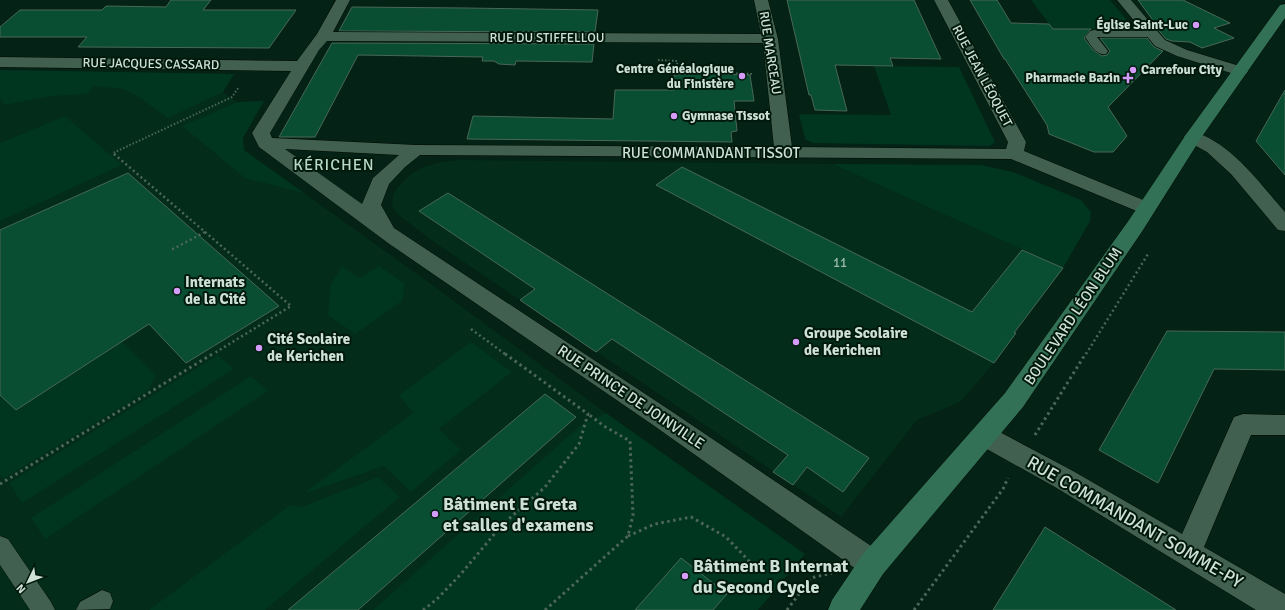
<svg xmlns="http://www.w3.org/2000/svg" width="1285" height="610" viewBox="0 0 1285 610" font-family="Signika,sans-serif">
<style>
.built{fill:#032c1b}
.green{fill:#003520}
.building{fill:#094d32;stroke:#496857}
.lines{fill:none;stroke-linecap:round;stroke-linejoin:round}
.lane-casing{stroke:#000b03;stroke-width:1}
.street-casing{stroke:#000b03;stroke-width:1}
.secondary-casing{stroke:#000b03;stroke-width:1}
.path-far2{stroke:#4d675b;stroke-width:2;stroke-dasharray:1.5 2;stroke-linecap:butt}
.path-far1{stroke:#4d675b;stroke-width:2.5;stroke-dasharray:2 3;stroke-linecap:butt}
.path{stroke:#4d675b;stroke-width:3;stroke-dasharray:2.5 3.5;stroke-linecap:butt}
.lane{fill:#41604f;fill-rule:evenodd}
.street{fill:#41604f;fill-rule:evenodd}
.secondary{fill:#337156;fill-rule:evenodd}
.poi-dot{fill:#d49cfb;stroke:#00190c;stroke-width:1.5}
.labels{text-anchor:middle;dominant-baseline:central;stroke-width:4;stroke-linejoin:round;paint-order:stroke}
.far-poi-label{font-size:13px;font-weight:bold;fill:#cfe0d7;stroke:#00190c;text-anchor:end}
.far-street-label{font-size:13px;fill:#cfe0d7;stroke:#00190c}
.number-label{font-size:13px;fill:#9ebbae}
.street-label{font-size:15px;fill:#cfe0d7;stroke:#00190c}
.poi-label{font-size:15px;font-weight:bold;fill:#cfe0d7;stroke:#00190c;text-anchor:start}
.neighbourhood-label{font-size:16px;letter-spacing:1px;fill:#b7d9c5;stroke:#00190c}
.near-poi-label{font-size:18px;font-weight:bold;fill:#cfe0d7;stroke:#00190c;text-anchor:start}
.near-street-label{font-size:18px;fill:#cfe0d7;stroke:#00190c}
</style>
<rect width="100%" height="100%" fill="#042215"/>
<g class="built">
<path d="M0,70L234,74L223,92L238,102L264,101L243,138L244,150L431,284L645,442L805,554L758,610H0Z"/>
<path d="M459,160L835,164L837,166L1063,268L1014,332L1016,333L994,363L960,402L917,420L841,517L434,242L396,213L392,205L393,196L397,188L411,174L424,167L440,162Z"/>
</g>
<g class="green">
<path d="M1031,0H1110L1135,30L1053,29Z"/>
<path d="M874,66L959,67L995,142L990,146L813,143L805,139L799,114L891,115Z"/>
<path d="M0,70L234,74L223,92L168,118L136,95L124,89L94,86L86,94L52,96L5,105L0,99Z"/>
<path d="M264,101L243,138L244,150L304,193L245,178L182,126L238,102Z"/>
<path d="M65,116L122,165L0,221V143Z"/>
<path d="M835,164L981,165L1013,172L1081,200L1091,212L1090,221L1063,268L837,166Z"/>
<path d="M342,266L359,278L379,266L405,284L402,301L355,334L328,315L331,284Z"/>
<path d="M122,342L156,375L148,391L3,479L0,475V395L17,410Z"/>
<path d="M471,342L512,372L439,429L461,450L411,492L384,466L303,494L413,413L399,395Z"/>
<path d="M218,355L234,369L22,503L9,483Z"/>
<path d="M251,376L268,391L45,539L31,518Z"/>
<path d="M606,413L805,554L758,610H713L727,594L681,558L635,610H373L582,424Z"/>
<path d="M378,477L400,497L265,610H149L290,505L302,507Z"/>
</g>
<g class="building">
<path d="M171,0H211L203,10H296L269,48L78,47L87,37H0V27L20,10H102L106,6L166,7Z"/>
<path d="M787,0H914L941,59L890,58L893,66L835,65L847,111L815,110L811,95H809Z"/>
<path d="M970,0H997L1011,23L1049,24L1053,29H1091L1084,38L1093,50L1102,56L1107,55L1110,51L1100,38H1147L1154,47L1163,51L1108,107L1127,136L1113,152H1094L1049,134L1047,125L1005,59H1004Z"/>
<path d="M1138,0H1183L1230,23L1214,28L1234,38L1202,48L1190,42L1172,41L1166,39L1150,20L1152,19Z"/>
<path d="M352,7L466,8L598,10L595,32L339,31Z"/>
<path d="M332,43L594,44L592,62L516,61L515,65L499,64L494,61H482L483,57L358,55L315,137H279Z"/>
<path d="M709,73L710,74L750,75L754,101H734L737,131L731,132L732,142L467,139L473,116L613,119L615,90H674V75Z"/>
<path d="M1285,90V175L1256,141Z"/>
<path d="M682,167L972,312L1022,250L1063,268L1014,333H1016L994,363L656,185Z"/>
<path d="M128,173L279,306L186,363L149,324L16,410L0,395V230Z"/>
<path d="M448,193L638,313L869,458L843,492L807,467L793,485L773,472L788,455L612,339L596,352L520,300L535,289L419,211Z"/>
<path d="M1167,331L1285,332V370L1214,369L1158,483L1099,450Z"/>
<path d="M545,394L576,417L358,610H288Z"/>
<path d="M1045,527L1176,610H993Z"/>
<path d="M681,558L727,594L713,610H635Z"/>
</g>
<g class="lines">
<g class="lane-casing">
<g id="lane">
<path d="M1094,30L1153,31L1157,32L1159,34L1157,36L1153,37H1097L1108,51L1106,54C1096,56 1091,45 1085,37L1090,31Z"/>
<path d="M0,536L8,539L51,602L55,610H30L0,565Z"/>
<path d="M102,590L110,593L113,601L110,609L76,610L80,602Z"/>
</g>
</g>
<g class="street-casing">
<g id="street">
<path d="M336,0H350L333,32L761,34L754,0H768L778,39L792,147L1006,149L1008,142L934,0H948L1026,142L1024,151L1153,204L1156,208L1153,212L1146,214L1139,212L1011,159L420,155L405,167L389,184L381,205L394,228L671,411L883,554L887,564L883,574L873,578L863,574L653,425L388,243L259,147L252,133L291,71L0,67V57L297,61L317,34ZM327,41L763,43L774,147L416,145L272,138L270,133L319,50ZM285,149L399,155L373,178L362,204Z"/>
<path d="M1117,0H1131L1165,40L1187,50L1246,68L1248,71L1246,74L1240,76L1234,74L1177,56L1155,46Z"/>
<path d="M1193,132C1230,141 1261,185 1285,212V231L1278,230L1231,174L1207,152L1187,141L1184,137L1187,133Z"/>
<path d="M1243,414L1285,415V435H1251L1204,547L1285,594V610H1256L1055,487L976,443L972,436L976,429L985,425L994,429L1073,471L1182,534L1234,417Z"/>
</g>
</g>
<g class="secondary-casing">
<path id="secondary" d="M1285,4V18L1201,138L1143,230L1023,407L883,574L860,610H828L832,600L863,554L1005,393L1129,220L1187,133L1280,5Z"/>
</g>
<g class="path-far2">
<path d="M658,60L677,61L678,71L752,74"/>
<path d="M115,155L113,153L232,97L239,87"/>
</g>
<g class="path-far1">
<path d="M114,154L205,232L171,250"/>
<path d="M205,232L291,306L213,354"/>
<path d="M471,329L505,354"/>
<path d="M1086,354L1148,254"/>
</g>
<g class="path">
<path d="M1035,435L1086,353"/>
<path d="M0,484L214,353"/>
<path d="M628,536L655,524L691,517L726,537L751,563"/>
<path d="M423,610L436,600L460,575L502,525L545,487L579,444L588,414L504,353"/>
<path d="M545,610L628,536L633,515L630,441L604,426L588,414"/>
<path d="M787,610L811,578L832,573"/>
<path d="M914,610L1003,489L1008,478"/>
</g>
<use href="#lane" class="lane"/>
<use href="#street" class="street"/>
<use href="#secondary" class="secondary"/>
</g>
<g class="poi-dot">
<circle cx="1196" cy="25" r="4"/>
<circle cx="1133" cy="70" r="4"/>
<circle cx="742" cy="76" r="4"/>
<path d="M1126 72h4v4h4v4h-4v4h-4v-4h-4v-4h4z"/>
<circle cx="674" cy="116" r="4"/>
<circle cx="177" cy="291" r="4"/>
<circle cx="796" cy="342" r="4"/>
<circle cx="259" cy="348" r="4"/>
<circle cx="435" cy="514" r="4"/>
<circle cx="685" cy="576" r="4"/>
</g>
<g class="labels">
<g class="far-poi-label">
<text x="1188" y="25">Église Saint-Luc</text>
<text x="734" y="69">Centre Généalogique<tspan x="734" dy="15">du Finistère</tspan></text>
<text x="1141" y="70" text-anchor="start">Carrefour City</text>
<text x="1120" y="78">Pharmacie Bazin</text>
<text x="682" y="116" text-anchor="start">Gymnase Tissot</text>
</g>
<g class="far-street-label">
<text x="547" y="38">RUE DU STIFFELLOU</text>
<text transform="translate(770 53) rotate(81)">RUE MARCEAU</text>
<text transform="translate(151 64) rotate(1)">RUE JACQUES CASSARD</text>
<text transform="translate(982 76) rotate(62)">RUE JEAN LÉOQUET</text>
</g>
<g class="number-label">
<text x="840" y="263">11</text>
</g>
<g class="street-label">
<text x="711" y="153">RUE COMMANDANT TISSOT</text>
<text transform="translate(1073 316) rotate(-56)">BOULEVARD LÉON BLUM</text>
<text transform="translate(631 397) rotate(34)">RUE PRINCE DE JOINVILLE</text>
</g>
<g class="poi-label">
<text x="185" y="282">Internats<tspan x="185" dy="17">de la Cité</tspan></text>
<text x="804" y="333">Groupe Scolaire<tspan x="804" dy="17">de Kerichen</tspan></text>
<text x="267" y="339">Cité Scolaire<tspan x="267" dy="17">de Kerichen</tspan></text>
</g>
<g class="neighbourhood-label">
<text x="334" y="165">KÉRICHEN</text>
</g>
<g class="near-poi-label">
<text x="443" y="504">Bâtiment E Greta<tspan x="443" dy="21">et salles d'examens</tspan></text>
<text x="693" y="566">Bâtiment B Internat<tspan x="693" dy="21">du Second Cycle</tspan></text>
</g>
<g class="near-street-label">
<text transform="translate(1135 522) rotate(30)">RUE COMMANDANT SOMME-PY</text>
</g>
</g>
<g transform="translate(28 582) rotate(227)" stroke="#00190c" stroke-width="3" paint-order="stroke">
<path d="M0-3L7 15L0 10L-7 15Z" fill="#cfe0d7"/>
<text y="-6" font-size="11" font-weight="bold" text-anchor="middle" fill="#cfe0d7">N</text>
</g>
</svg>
